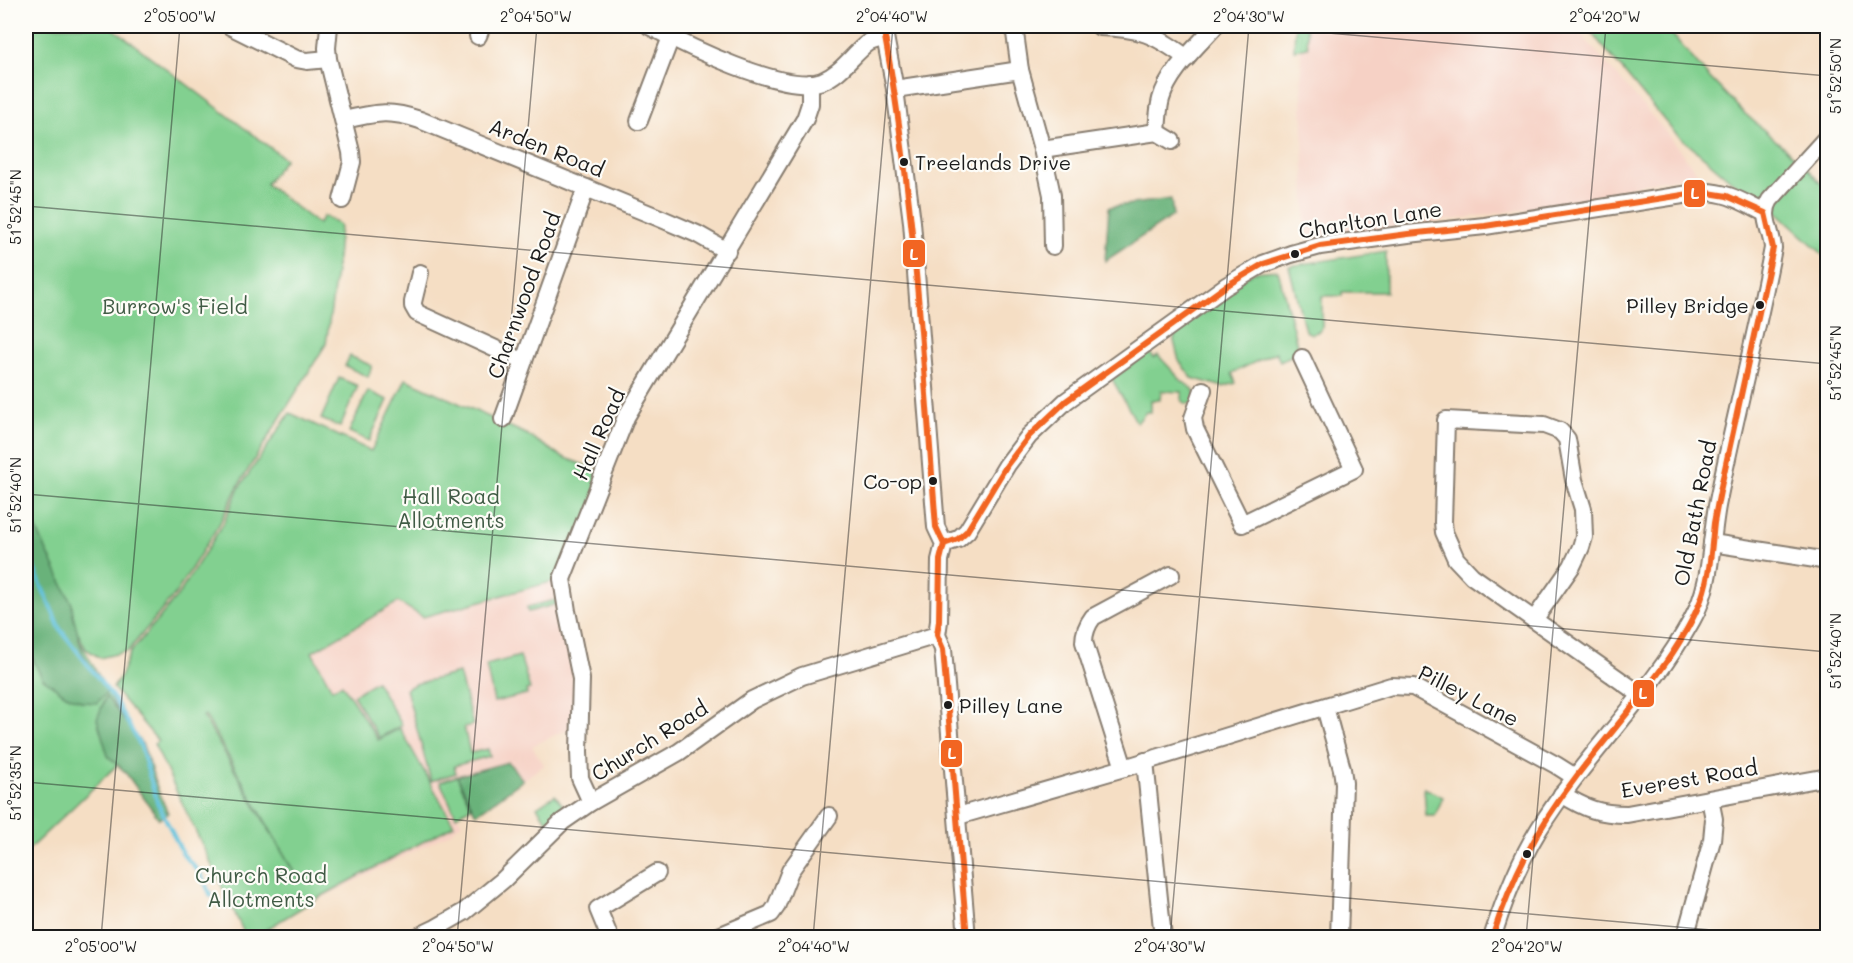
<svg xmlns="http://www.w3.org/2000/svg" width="1853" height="963" viewBox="0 0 1853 963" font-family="Mali,sans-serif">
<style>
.built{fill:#f6d1c5}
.green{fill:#82d090;stroke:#4f7656;stroke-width:1.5;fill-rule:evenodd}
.forest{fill:#69b27a;stroke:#42674b;stroke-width:1.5}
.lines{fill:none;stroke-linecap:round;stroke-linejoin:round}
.stream{stroke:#5cc0db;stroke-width:4}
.minor-casing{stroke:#887d70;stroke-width:20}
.minor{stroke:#fff;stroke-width:16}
.bus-1-casing{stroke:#fdfcf7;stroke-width:10}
.bus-1{stroke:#f26522;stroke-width:6}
.ticks{fill:none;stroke:#1c1c1c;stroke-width:1.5;stroke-opacity:0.45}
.bus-dot{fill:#1c1c1c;stroke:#fdfcf7;stroke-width:2}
.labels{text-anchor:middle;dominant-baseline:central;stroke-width:4.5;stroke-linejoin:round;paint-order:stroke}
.bus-label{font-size:20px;fill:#1c1c1c;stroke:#fdfcf7;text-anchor:start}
.street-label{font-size:21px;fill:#1c1c1c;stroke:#fdfcf7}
.park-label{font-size:21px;fill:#405b45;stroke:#fdfcf7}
.line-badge{stroke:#fdfcf7;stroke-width:2}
.badge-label{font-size:16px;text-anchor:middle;font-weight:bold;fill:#fff}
.neatline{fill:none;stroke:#1c1c1c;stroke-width:2}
.ticks-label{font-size:15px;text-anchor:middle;fill:#1c1c1c}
</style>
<rect width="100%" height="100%" fill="#fdfcf7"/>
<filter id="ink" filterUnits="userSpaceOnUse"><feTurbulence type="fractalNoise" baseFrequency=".0167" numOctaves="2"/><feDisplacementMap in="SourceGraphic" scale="12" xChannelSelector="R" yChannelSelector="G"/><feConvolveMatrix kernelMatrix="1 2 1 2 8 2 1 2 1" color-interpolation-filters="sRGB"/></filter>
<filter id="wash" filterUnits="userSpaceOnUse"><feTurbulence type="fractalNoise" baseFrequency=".008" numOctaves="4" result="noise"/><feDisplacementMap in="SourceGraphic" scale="24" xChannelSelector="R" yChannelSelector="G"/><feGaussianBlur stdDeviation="1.35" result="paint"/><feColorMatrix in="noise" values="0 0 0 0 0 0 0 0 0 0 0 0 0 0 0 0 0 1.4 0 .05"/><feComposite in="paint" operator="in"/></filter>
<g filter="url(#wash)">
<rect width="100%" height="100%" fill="#f5dec4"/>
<g class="built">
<path d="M1300,26H1574L1665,131L1699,175L1647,182L1586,201L1306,240Z"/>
<path d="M555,581L556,601L575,668L574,726L532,746L544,765L476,814L471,807L457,816L462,823L448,834L312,903L205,714L399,602Z"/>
</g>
<g class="green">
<path d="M26,26H110L285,159L266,184L318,224L324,216L340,225L335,281L326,344L238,486L220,523L176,593L128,651L100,658L86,649L26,529Z"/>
<path d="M1295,26H1306L1308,47L1294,50Z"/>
<path d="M1586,26H1665L1705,73L1743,112L1803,164L1827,190V258L1777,212L1741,189L1673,131Z"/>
<path d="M1386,251V292H1342V296H1322V327L1320,331L1312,334L1305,331L1289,266Z"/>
<path d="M1278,270L1298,349L1295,354L1280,361L1276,352L1232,373L1236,383L1223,387L1192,378L1179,361L1174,341L1176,327L1253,272Z"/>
<path d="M1149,352L1154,358L1158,355L1182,381L1194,390L1196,402L1187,404L1182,401V392L1161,391L1160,400H1151V412H1146L1137,423L1112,379Z"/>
<path d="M350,356L372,366L368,377L345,366Z"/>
<path d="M339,378L358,386L340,427L321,419Z"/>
<path d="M406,379L526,434L561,456L604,473L562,579L423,617L398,602L312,652L332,689L342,684L378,740L400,728L454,825L311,902L254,937H246L154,744L158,741L113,688L120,677L130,653L179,594L223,524L239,488L290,413L371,451ZM205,715L297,877V878L203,716Z"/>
<path d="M368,391L388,400L369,441L349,432Z"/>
<path d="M26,542L137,746L26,852Z"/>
<path d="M555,600L557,604L528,612L527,607Z"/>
<path d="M520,656L530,689L526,690L527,694L494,702L486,665Z"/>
<path d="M459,673L473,725L464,727L470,753L488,749L490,756L454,766L456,773L431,781L406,689L415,684Z"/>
<path d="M376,681L402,725L379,738L353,695Z"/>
<path d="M457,776L471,807L456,816L440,782Z"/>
<path d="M1424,788L1443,797L1435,816H1426Z"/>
<path d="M555,795L565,808L550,825L537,807Z"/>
</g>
<g class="forest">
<path d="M1171,199L1173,216L1105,261L1109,207Z"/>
<path d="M26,507L72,604L73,615L83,654L107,692L97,703L83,702L66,695L42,678L26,645Z"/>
<path d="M106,696L143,745L158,790L168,813L159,819L125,772L108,756L97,719Z"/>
<path d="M508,762L523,780L476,814L457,776Z"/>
</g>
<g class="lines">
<path class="stream" d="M26,550L60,629L115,700L141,747L157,802L183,854L200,873L211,896"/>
</g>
</g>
<g filter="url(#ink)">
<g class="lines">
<g class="minor-casing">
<g id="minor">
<path d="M230,26L296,59L307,61L328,59"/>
<path d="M329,26L327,48L328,59L351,152L352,162L342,200"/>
<path d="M649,26C683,44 785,95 822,81C841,74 852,55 868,43C873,40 880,39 885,37"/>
<path d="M883,26L895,89L912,222L936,527L944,544L940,560L939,621L937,635L943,649L967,938"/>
<path d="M1014,26L1020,70L1042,149L1052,195L1053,246"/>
<path d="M1100,27C1141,28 1154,34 1187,58"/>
<path d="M478,36L482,26"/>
<path d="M895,89L1020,70"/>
<path d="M344,120C376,113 388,109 420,120L662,219L697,234L727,251"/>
<path d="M639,121L671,37"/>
<path d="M1157,132L1172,141"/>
<path d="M1042,149L1157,132C1158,121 1158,110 1161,99C1169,71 1196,48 1215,26"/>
<path d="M420,273L413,302V306L417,313L522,361"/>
<path d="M1203,390L1193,418L1195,429L1242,524L1354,469L1302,358"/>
<path d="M503,419L586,188"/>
<path d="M1712,543L1828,561"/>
<path d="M944,544L958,539L967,531L1007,465L1029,436L1066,401L1226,286L1263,264L1291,254L1320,246L1408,234L1485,226L1702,192C1727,191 1744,203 1765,213"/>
<path d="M1534,620L1572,566L1581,547L1584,537L1583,509L1574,480L1567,439L1560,431L1544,425L1446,420L1443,522L1444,532L1456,559L1472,576L1641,695"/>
<path d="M1325,707L1342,769L1344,783L1339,938"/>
<path d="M1145,761L1163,938"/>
<path d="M1124,768L1084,642C1084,632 1087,625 1093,617L1171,575"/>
<path d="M1562,794C1585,809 1600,814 1627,814L1828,777"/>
<path d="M591,802L580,778L579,751L581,679L567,611L562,579L626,417L805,119L810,104V83"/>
<path d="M958,816L1124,768L1391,686L1413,687L1556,765L1575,777"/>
<path d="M415,938L436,928L464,912L503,880L562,822L591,802L679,752L752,700L802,676L937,635"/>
<path d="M610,938L598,909L657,873"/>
<path d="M714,938L771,914L776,907L790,871L829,816"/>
<path d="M1492,938C1504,900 1518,863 1539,829C1584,756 1650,696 1692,620C1712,585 1710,544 1717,506C1734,419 1757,334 1773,248C1772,231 1760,216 1770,200L1828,136"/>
<path d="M1685,938L1712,840L1714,819L1710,799"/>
</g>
</g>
<use href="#minor" class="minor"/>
<g class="bus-1-casing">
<g id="bus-1">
<path d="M883,26C914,191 923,360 936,527L944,544L940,560L939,621L937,635L943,649L967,938"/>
<path d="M944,544L958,539L967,531L1007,465L1029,436L1066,401L1226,286L1263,264L1320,246L1408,234L1485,226L1702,192L1727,196L1765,213L1773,248L1724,473C1720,490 1717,506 1714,523C1711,551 1710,581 1698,607C1672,667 1615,725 1576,777C1537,828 1512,877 1492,938"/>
</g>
</g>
<use href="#bus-1" class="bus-1"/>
</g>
</g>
<path class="ticks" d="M1248,26L1828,76M26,206L1828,364M26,494L1828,652M26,782L1802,938M101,938L180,26M457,938L537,26M813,938L893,26M1170,938L1249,26M1526,938L1606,26"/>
<g class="bus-dot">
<circle cx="904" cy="162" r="5"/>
<circle cx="1295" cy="254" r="5"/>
<circle cx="1760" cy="305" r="5"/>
<circle cx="933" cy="481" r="5"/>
<circle cx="948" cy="705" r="5"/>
<circle cx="1527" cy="854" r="5"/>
</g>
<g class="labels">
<g class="bus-label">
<text x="915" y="162">Treelands Drive</text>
<text x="1749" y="305" text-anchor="end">Pilley Bridge</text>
<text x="922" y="481" text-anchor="end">Co-op</text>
<text x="959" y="705">Pilley Lane</text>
</g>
<g class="street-label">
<text transform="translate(547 147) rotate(22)">Arden Road</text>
<text transform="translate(1370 219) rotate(-9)">Charlton Lane</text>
<text transform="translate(523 295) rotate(-70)">Charnwood Road</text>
<text transform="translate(598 434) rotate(-66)">Hall Road</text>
<text transform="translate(1694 513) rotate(-79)">Old Bath Road</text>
<text transform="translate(1469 695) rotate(27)">Pilley Lane</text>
<text transform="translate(649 740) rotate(-32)">Church Road</text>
<text transform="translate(1689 778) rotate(-10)">Everest Road</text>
</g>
<g class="park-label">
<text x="175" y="305">Burrow's Field</text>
<text x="451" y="495">Hall Road<tspan x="451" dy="24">Allotments</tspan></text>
<text x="261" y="874">Church Road<tspan x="261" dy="24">Allotments</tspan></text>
</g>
</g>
<g class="line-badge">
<rect x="1683" y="179" width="23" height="29" rx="6" fill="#f26522"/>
<rect x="902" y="239" width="24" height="29" rx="6" fill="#f26522"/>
<rect x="1632" y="679" width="23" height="29" rx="6" fill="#f26522"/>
<rect x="940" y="739" width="23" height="29" rx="6" fill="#f26522"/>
</g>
<g class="badge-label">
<text x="1695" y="199">L</text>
<text x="914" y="260">L</text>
<text x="1643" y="699">L</text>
<text x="952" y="759">L</text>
</g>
<rect width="1853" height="963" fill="none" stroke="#fdfcf7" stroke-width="66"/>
<rect x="33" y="33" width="1787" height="897" class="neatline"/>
<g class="ticks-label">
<text x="180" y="22">2°05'00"W</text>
<text x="536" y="22">2°04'50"W</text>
<text x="892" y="22">2°04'40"W</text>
<text x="1249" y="22">2°04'30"W</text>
<text x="1605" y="22">2°04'20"W</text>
<text transform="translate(1836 76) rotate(-90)" y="5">51°52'50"N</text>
<text transform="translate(16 207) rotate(-90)" y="5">51°52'45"N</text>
<text transform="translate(1836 363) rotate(-90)" y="5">51°52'45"N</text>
<text transform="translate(16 495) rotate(-90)" y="5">51°52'40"N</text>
<text transform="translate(1836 651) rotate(-90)" y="5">51°52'40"N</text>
<text transform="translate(16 783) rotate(-90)" y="5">51°52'35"N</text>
<text x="101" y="952">2°05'00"W</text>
<text x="458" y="952">2°04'50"W</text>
<text x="814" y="952">2°04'40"W</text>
<text x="1170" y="952">2°04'30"W</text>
<text x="1527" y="952">2°04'20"W</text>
</g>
</svg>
